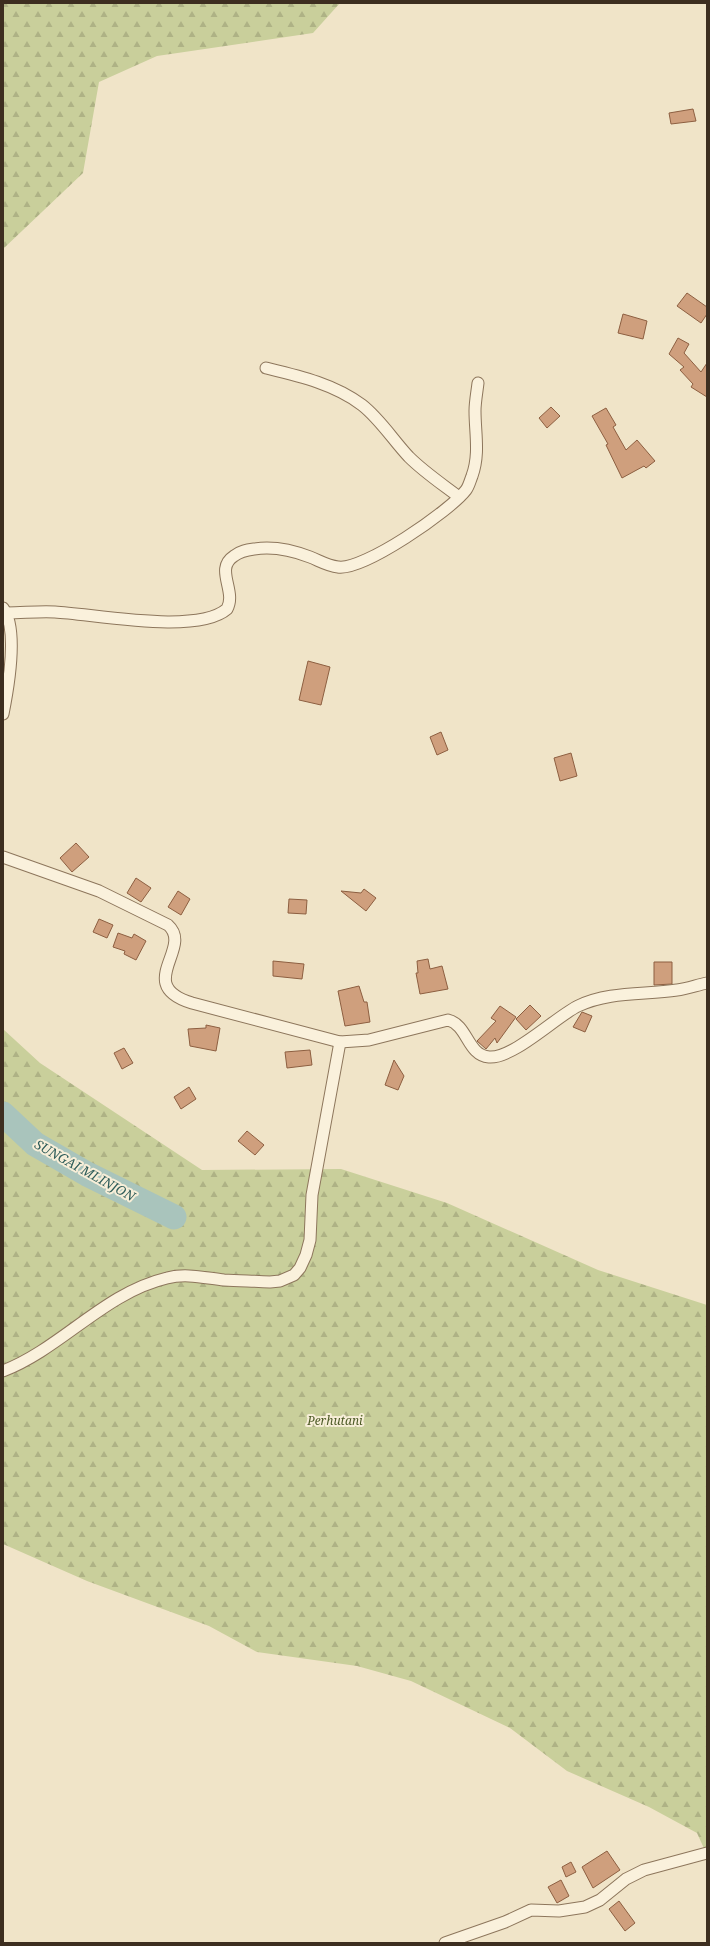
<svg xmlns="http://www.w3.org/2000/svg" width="710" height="1946" viewBox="0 0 710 1946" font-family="'Noto Serif',serif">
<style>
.forest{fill:url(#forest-firs)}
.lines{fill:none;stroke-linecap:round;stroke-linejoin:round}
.river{stroke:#a9c4bc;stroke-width:25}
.building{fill:#cf9f7d;stroke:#8d5f41}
.minor-casing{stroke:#8d765c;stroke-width:13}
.minor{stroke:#faf1dc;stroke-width:11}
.labels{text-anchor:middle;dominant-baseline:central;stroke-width:4;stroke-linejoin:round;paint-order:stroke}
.park-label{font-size:12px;font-style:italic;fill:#4d5a26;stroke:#f7eed8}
.water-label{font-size:13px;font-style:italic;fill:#2f5d5a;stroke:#f7eed8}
</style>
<defs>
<pattern id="forest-firs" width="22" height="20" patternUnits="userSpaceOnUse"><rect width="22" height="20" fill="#c9cf9b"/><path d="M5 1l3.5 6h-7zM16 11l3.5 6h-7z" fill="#aeb285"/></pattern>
</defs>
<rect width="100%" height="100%" fill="#f0e4c8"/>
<g class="forest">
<path d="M3,3H340L313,33L157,56L99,82L83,173L3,249Z"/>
<path d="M3,1029L40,1063L202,1170L341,1169L447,1203L598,1270L707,1305V1855L697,1833L649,1807L567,1771L510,1728L411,1681L357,1666L257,1652L209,1626L87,1581L3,1544Z"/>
</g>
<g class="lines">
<path class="river" d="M3,1114L35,1144L87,1174L174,1217"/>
</g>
<g class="building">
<path d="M693,109L696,121L671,124L669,113Z"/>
<path d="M687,293L707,307V314L701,323L677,306Z"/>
<path d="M623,314L647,321L643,339L618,333Z"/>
<path d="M678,338L689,344L684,353L701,372L707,363V397L691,387L693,384L680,370L684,367L669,354Z"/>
<path d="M551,407L560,416L547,428L539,418Z"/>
<path d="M606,408L616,425L613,427L626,450L637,440L655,461L646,468L644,466L622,478L606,445L608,444L592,416Z"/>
<path d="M308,661L330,667L321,705L299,700Z"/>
<path d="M441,732L448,750L437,755L430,737Z"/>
<path d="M571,753L577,776L560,781L554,758Z"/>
<path d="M76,843L89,857L72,872L60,858Z"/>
<path d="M136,878L151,888L141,902L127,893Z"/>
<path d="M364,889L376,898L366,911L341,891L361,893Z"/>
<path d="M178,891L190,899L181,915L168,907Z"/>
<path d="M289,899L307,900L306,914L288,913Z"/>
<path d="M99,919L113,925L107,938L93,932Z"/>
<path d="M118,933L132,938L134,934L146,941L136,960L124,954L125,951L113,947Z"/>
<path d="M428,959L430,969L442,966L448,989L420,994L416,973H418L417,961Z"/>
<path d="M273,961L304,964L302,979L273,976Z"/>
<path d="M654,962H672V984L654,985Z"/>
<path d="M359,986L364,1002H367L370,1022L345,1026L338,991Z"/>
<path d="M530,1005L541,1016L526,1030L516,1019Z"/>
<path d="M500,1006L516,1017L497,1043L495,1038L486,1049L477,1041L496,1021L491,1018Z"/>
<path d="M582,1012L592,1016L585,1032L573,1027Z"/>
<path d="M206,1025L220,1028L216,1051L190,1046L188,1029L206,1028Z"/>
<path d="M124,1048L133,1063L122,1069L114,1053Z"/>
<path d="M310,1050L312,1065L287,1068L285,1052Z"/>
<path d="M394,1060L404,1076L398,1090L385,1085Z"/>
<path d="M189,1087L196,1099L181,1109L174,1097Z"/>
<path d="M247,1131L264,1145L255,1155L238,1141Z"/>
<path d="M607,1851L620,1870L593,1888L582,1867Z"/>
<path d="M571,1862L576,1872L566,1877L562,1867Z"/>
<path d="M561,1880L569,1896L557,1903L548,1887Z"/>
<path d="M619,1901L635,1923L625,1931L609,1909Z"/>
</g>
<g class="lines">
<g class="minor-casing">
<g id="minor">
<path d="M266,368C299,376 334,384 362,405C380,419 393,440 409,457C424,472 442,484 459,497"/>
<path d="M3,608C19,629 8,689 3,714"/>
<path d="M7,613C23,613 39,611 55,612C94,614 197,635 227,609C237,591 214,569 234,556C240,551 247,550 254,549C273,546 292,550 310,557C320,561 328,566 338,567C363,571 450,511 466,490C469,486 470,481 472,476C480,454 475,433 475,411C475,402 477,392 478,383"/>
<path d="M3,857L99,891L168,925C194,948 133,985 192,1003L340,1042L369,1040L448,1020C468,1025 467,1055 489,1057C513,1059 557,1016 578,1006C609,991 645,995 677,990C687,989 697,985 707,983"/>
<path d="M3,1371C62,1348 104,1293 167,1278C186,1273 205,1278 224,1280C240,1281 255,1281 270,1282L280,1281L294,1275L300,1268L306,1255L310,1240L312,1195L340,1042"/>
<path d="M445,1943L505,1922L531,1910L559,1911L585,1907L600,1900L626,1879L644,1870L707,1853"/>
</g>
</g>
<use href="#minor" class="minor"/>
</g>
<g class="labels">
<g class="park-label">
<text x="335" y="1420">Perhutani</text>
</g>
<g class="water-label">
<text transform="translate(85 1170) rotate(29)">SUNGAI MLINJON</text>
</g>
</g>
<rect width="710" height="1946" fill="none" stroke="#3d2e20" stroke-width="8"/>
</svg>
